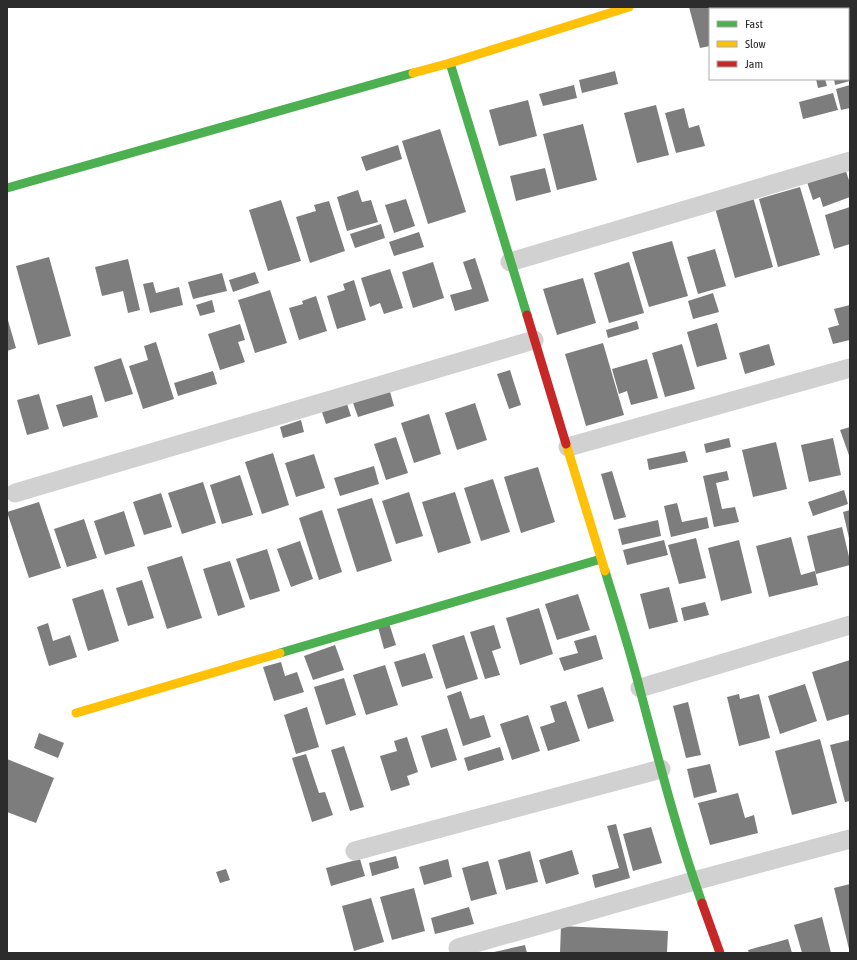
<svg xmlns="http://www.w3.org/2000/svg" width="857" height="960" viewBox="0 0 857 960" font-family="'Asap Condensed',sans-serif">
<style>
.building{fill:#7d7d7d}
.lines{fill:none;stroke-linecap:round;stroke-linejoin:round}
.street{stroke:#d1d1d1;stroke-width:19}
.fast{stroke:#4caf50;stroke-width:9}
.slow{stroke:#ffc107;stroke-width:9}
.jam{stroke:#c62828;stroke-width:9}
</style>
<rect width="100%" height="100%" fill="#fff"/>
<g class="building">
<path d="M689,7H760L761,9H710V46L700,48Z"/>
<path d="M830,7H850V24L848,25V9H825Z"/>
<path d="M848,37H850V81L835,85L834,79H848Z"/>
<path d="M615,71L618,84L582,93L579,80Z"/>
<path d="M816,79H825L827,86L818,88Z"/>
<path d="M574,85L577,98L543,106L539,94Z"/>
<path d="M850,85V108L841,110L836,89Z"/>
<path d="M833,93L838,110L803,119L799,102Z"/>
<path d="M528,100L537,136L499,146L489,110Z"/>
<path d="M656,105L669,155L637,163L624,113Z"/>
<path d="M684,108L689,128L699,125L705,146L676,153L665,113Z"/>
<path d="M583,124L597,180L557,190L543,134Z"/>
<path d="M440,129L466,212L428,224L402,141Z"/>
<path d="M398,145L402,159L366,171L361,157Z"/>
<path d="M844,166L850,183V197L823,207L820,197L813,200L806,179Z"/>
<path d="M545,168L551,192L516,201L510,176Z"/>
<path d="M800,187L820,255L778,267L759,199Z"/>
<path d="M358,190L362,202L371,200L378,222L347,231L337,197Z"/>
<path d="M753,197L773,267L735,278L715,208Z"/>
<path d="M406,199L415,226L394,233L385,205Z"/>
<path d="M281,200L301,261L268,271L249,210Z"/>
<path d="M329,201L345,251L310,263L296,217L316,211L314,205Z"/>
<path d="M850,207V244L834,249L825,215Z"/>
<path d="M381,224L385,238L355,248L350,234Z"/>
<path d="M419,232L424,247L394,256L389,242Z"/>
<path d="M672,241L688,296L649,307L632,252Z"/>
<path d="M715,249L726,286L698,294L687,257Z"/>
<path d="M49,257L71,336L38,345L16,266Z"/>
<path d="M475,258L489,301L455,311L450,295L472,289L463,262Z"/>
<path d="M128,259L140,310L128,313L123,291L102,296L95,267Z"/>
<path d="M433,262L444,298L413,308L402,272Z"/>
<path d="M629,262L644,313L609,323L594,273Z"/>
<path d="M390,269L403,308L384,314L380,303L370,307L361,278Z"/>
<path d="M255,272L259,283L233,292L229,280Z"/>
<path d="M222,273L227,291L193,299L188,282Z"/>
<path d="M583,278L596,323L557,335L543,289Z"/>
<path d="M354,280L366,320L337,329L327,296L345,290L343,284Z"/>
<path d="M153,282L156,293L179,287L183,305L150,313L143,284Z"/>
<path d="M270,290L287,343L255,353L238,300Z"/>
<path d="M713,293L719,312L693,319L688,301Z"/>
<path d="M316,296L327,331L299,340L289,308L303,304L302,301Z"/>
<path d="M212,300L215,312L200,316L196,305Z"/>
<path d="M850,305V340L833,344L828,328L839,325L834,309Z"/>
<path d="M7,317L16,348L7,351Z"/>
<path d="M637,321L639,329L608,338L606,330Z"/>
<path d="M717,323L727,359L697,367L687,332Z"/>
<path d="M240,324L245,340L238,342L245,362L220,370L208,334Z"/>
<path d="M156,342L174,399L143,409L129,366L148,360L144,346Z"/>
<path d="M603,343L624,415L586,426L565,354Z"/>
<path d="M682,344L695,389L665,397L652,353Z"/>
<path d="M769,344L775,365L745,374L739,353Z"/>
<path d="M121,358L133,394L105,402L94,367Z"/>
<path d="M647,359L658,398L631,405L627,391L619,394L612,369Z"/>
<path d="M510,370L521,405L509,409L497,374Z"/>
<path d="M213,371L217,384L178,396L174,383Z"/>
<path d="M389,388L394,406L358,417L352,400Z"/>
<path d="M39,394L49,429L27,435L17,400Z"/>
<path d="M92,395L98,417L63,427L56,405Z"/>
<path d="M346,401L351,416L326,424L321,409Z"/>
<path d="M475,403L487,440L457,450L445,413Z"/>
<path d="M429,414L441,454L414,463L401,423Z"/>
<path d="M301,420L304,432L283,438L280,427Z"/>
<path d="M850,427V458L840,430Z"/>
<path d="M396,437L408,473L386,480L374,444Z"/>
<path d="M729,438L731,447L706,453L704,444Z"/>
<path d="M833,438L841,475L809,482L801,445Z"/>
<path d="M776,442L787,489L753,497L742,450Z"/>
<path d="M685,451L688,462L649,470L647,459Z"/>
<path d="M273,453L289,505L262,514L245,462Z"/>
<path d="M314,454L325,488L296,497L285,463Z"/>
<path d="M374,466L379,484L340,496L334,478Z"/>
<path d="M538,467L555,522L521,533L504,477Z"/>
<path d="M612,471L626,517L614,520L601,474Z"/>
<path d="M727,471L729,480L716,483L722,509L735,507L739,522L714,527L703,476Z"/>
<path d="M240,475L253,515L222,524L210,485Z"/>
<path d="M493,479L510,532L481,541L464,488Z"/>
<path d="M203,482L216,523L182,534L168,493Z"/>
<path d="M844,490L848,504L813,516L808,502Z"/>
<path d="M409,492L423,536L396,544L382,501Z"/>
<path d="M455,492L471,543L438,553L422,502Z"/>
<path d="M161,493L172,527L144,535L133,502Z"/>
<path d="M372,498L392,561L357,572L337,509Z"/>
<path d="M39,502L61,568L29,578L7,512Z"/>
<path d="M677,503L682,522L707,517L709,528L671,537L664,506Z"/>
<path d="M322,510L342,572L319,580L299,518Z"/>
<path d="M850,510V538H849L843,512Z"/>
<path d="M124,511L135,546L105,555L94,521Z"/>
<path d="M84,519L97,558L67,567L54,529Z"/>
<path d="M658,520L661,536L622,545L618,529Z"/>
<path d="M842,527L850,561V565L816,574L807,536Z"/>
<path d="M791,537L801,575L815,571L818,585L769,597L756,546Z"/>
<path d="M696,538L706,578L679,584L668,545Z"/>
<path d="M664,540L668,555L627,565L623,550Z"/>
<path d="M739,540L752,593L721,601L708,548Z"/>
<path d="M300,541L313,579L291,587L277,549Z"/>
<path d="M267,549L280,591L250,600L236,559Z"/>
<path d="M182,556L202,618L167,629L147,567Z"/>
<path d="M230,561L245,607L218,616L203,569Z"/>
<path d="M142,580L154,618L128,626L116,588Z"/>
<path d="M669,587L678,622L649,629L640,594Z"/>
<path d="M103,589L119,641L88,651L72,599Z"/>
<path d="M578,594L590,630L557,640L545,604Z"/>
<path d="M705,602L709,615L684,621L681,608Z"/>
<path d="M539,608L553,654L520,665L506,618Z"/>
<path d="M48,623L53,641L70,635L77,657L49,666L37,627Z"/>
<path d="M389,623L396,645L384,649L378,627Z"/>
<path d="M494,625L501,648L492,651L500,675L485,679L470,632Z"/>
<path d="M464,635L478,679L446,689L432,645Z"/>
<path d="M596,635L603,659L564,671L559,658L578,653L574,641Z"/>
<path d="M335,645L344,670L313,680L304,656Z"/>
<path d="M425,653L433,678L402,687L394,662Z"/>
<path d="M850,660V714L827,721L812,672Z"/>
<path d="M281,662L285,676L297,672L304,692L274,701L263,667Z"/>
<path d="M385,665L398,705L366,715L353,675Z"/>
<path d="M344,678L356,715L326,725L314,687Z"/>
<path d="M805,684L817,721L780,734L768,696Z"/>
<path d="M603,687L614,721L588,729L577,695Z"/>
<path d="M461,691L470,719L484,715L491,737L463,746L447,696Z"/>
<path d="M739,694L740,699L759,694L770,738L739,746L727,697Z"/>
<path d="M566,701L580,741L548,751L540,727L555,722L550,706Z"/>
<path d="M688,702L701,755L686,758L673,706Z"/>
<path d="M307,707L319,747L296,754L284,715Z"/>
<path d="M528,715L540,751L512,760L500,724Z"/>
<path d="M447,728L457,760L431,768L421,736Z"/>
<path d="M39,733L64,743L58,758L34,748Z"/>
<path d="M407,737L418,772L407,776L410,785L391,791L380,756L397,751L394,741Z"/>
<path d="M820,739L837,803L792,815L775,751Z"/>
<path d="M850,740V801L845,802L830,745Z"/>
<path d="M344,746L364,807L350,811L331,750Z"/>
<path d="M500,747L504,760L468,771L464,758Z"/>
<path d="M306,754L319,793L325,792L333,815L312,822L292,758Z"/>
<path d="M7,759L54,778L36,823L7,812Z"/>
<path d="M710,764L717,792L694,798L687,769Z"/>
<path d="M738,793L745,818L754,815L758,833L710,845L698,803Z"/>
<path d="M616,824L630,878L595,888L592,875L619,868L607,826Z"/>
<path d="M651,827L662,863L633,871L623,834Z"/>
<path d="M572,850L579,874L546,884L539,860Z"/>
<path d="M530,851L538,882L506,890L498,860Z"/>
<path d="M396,856L399,868L372,876L369,863Z"/>
<path d="M360,859L365,876L331,886L326,868Z"/>
<path d="M448,859L452,877L424,885L419,867Z"/>
<path d="M488,861L497,894L471,901L462,868Z"/>
<path d="M226,869L230,880L220,883L216,872Z"/>
<path d="M850,884V949H849L834,888Z"/>
<path d="M414,888L425,931L392,940L380,897Z"/>
<path d="M371,898L384,942L354,951L342,906Z"/>
<path d="M469,907L474,924L435,934L431,918Z"/>
<path d="M822,917L831,953H802L794,925Z"/>
<path d="M561,926L668,931L667,953H560Z"/>
<path d="M788,939L792,953H749L748,950Z"/>
<path d="M525,945L527,953H494V952Z"/>
</g>
<g class="lines">
<g class="street">
<path d="M510,262L850,161"/>
<path d="M568,447L850,368"/>
<path d="M15,493L534,340"/>
<path d="M640,688L850,625"/>
<path d="M355,851L661,769"/>
<path d="M458,948L694,881L850,839"/>
</g>
<g class="fast">
<path d="M450,63L527,315"/>
<path d="M7,188L413,73"/>
<path d="M605,571C617,610 630,650 640,690C659,761 677,833 702,903"/>
<path d="M280,653L601,559"/>
</g>
<g class="slow">
<path d="M413,73L450,63L629,7"/>
<path d="M566,444L605,571"/>
<path d="M76,713L280,653"/>
</g>
<g class="jam">
<path d="M527,315L566,444"/>
<path d="M702,903L720,953"/>
</g>
</g>
<rect width="857" height="960" fill="none" stroke="#2c2c2c" stroke-width="16"/>
<rect x="709" y="8" width="140" height="72" fill="#ffffff" stroke="#ababab"/>
<rect x="717" y="21" width="20" height="6" fill="#4caf50" stroke="#ababab"/>
<text x="745" y="28" font-size="12" fill="#2c2c2c">Fast</text>
<rect x="717" y="41" width="20" height="6" fill="#ffc107" stroke="#ababab"/>
<text x="745" y="48" font-size="12" fill="#2c2c2c">Slow</text>
<rect x="717" y="61" width="20" height="6" fill="#c62828" stroke="#ababab"/>
<text x="745" y="68" font-size="12" fill="#2c2c2c">Jam</text>
</svg>
